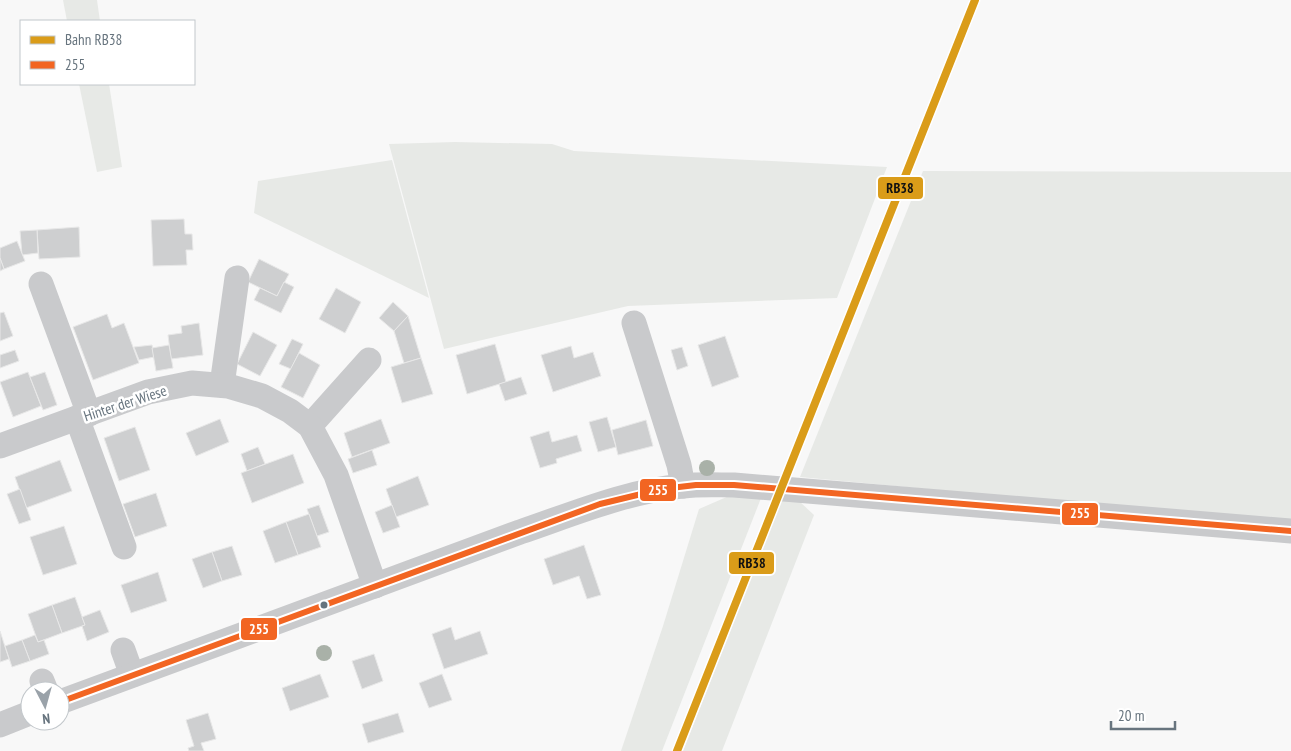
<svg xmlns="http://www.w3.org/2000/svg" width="1291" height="751" viewBox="0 0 1291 751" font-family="'PT Sans Narrow',sans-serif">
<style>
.green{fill:#e7e9e6}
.building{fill:#cecfd0;stroke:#e8e8e8}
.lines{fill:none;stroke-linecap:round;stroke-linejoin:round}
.minor{stroke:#c9cacc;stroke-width:25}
.bus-1-casing{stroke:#fff;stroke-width:10}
.bus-1{stroke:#f26522;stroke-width:6}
.rail-1-casing{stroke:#fff;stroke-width:11}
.rail-1{stroke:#da9c19;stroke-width:8}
.tree{fill:#a9b1a8}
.bus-dot{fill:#67747e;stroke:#fff;stroke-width:2}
.labels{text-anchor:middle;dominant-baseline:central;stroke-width:5;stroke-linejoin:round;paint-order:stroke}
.street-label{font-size:15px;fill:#67747e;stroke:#fff}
.line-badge{stroke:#fff;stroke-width:2}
.badge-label{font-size:14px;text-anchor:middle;font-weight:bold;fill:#fff}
.pale-badge-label{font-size:14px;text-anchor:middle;font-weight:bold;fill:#111}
</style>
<rect width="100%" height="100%" fill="#f8f8f8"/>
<g class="green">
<path d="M63,0H97L100,21H67Z"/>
<path d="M79,84H109L122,167L97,172Z"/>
<path d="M455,142L552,144L574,151L887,167L837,298L628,306L444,349L389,144Z"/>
<path d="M392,160L429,298L254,213L258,181Z"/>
<path d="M923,171L1291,172V523L800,477Z"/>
<path d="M738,492L763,493L662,751H621L663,626L699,509Z"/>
<path d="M782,499L799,501L814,515L722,751H683Z"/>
</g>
<g class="building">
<path d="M184,219L185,234H192L193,250H186L187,265L153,266L151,220Z"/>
<path d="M79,227L80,257L39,259L37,230Z"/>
<path d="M37,230L38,253L22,255L20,231Z"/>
<path d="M17,241L25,261L4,269L0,258V248Z"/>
<path d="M0,258L4,269L0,271Z"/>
<path d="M259,259L289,274L277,296L248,282Z"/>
<path d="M284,282L294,287L281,313L254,300L260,288L277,296Z"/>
<path d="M336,288L361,302L345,333L319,319Z"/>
<path d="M393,302L408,316L394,331L379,318Z"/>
<path d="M4,312L13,336L0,341V313Z"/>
<path d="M107,314L112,328L124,323L139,363L93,380L73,327Z"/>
<path d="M408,316L421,358L404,363L394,331Z"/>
<path d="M199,323L203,355L171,359L168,335L182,333L181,326Z"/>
<path d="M253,332L277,345L260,376L237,364Z"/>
<path d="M725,336L739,377L712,387L698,345Z"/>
<path d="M292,339L303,344L291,369L279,364Z"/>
<path d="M495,344L506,382L467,394L456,355Z"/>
<path d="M152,345L154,357L139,360L134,347Z"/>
<path d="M169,345L173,368L156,371L152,348Z"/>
<path d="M571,346L574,358L593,352L601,376L553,392L541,355Z"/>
<path d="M682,347L688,366L677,370L671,350Z"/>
<path d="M15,350L19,361L0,368V355Z"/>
<path d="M299,353L320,365L303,398L281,387Z"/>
<path d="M421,358L433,394L402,403L391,367Z"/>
<path d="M28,372L41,406L13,417L0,382Z"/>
<path d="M45,372L57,405L43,410L30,377Z"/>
<path d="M521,377L527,394L505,401L499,384Z"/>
<path d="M607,417L616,447L598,452L589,422Z"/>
<path d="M220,419L229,442L196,456L186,433Z"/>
<path d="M381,419L390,443L352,457L344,433Z"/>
<path d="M646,420L653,446L618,455L612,430Z"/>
<path d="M135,427L150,470L119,481L104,438Z"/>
<path d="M549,431L552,442L577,435L582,451L556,459L557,463L540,468L530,437Z"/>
<path d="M258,447L265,464L247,471L241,454Z"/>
<path d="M372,450L377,465L353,473L348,459Z"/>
<path d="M293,454L304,483L252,503L241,473Z"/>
<path d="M60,460L72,491L26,508L15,477Z"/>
<path d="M418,476L429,505L396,517L386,489Z"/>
<path d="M20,489L31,520L19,524L7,494Z"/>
<path d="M156,493L167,526L135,537L123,504Z"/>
<path d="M319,505L329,532L317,536L307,509Z"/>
<path d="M392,505L400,527L383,533L375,512Z"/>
<path d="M309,514L321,547L298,555L286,522Z"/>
<path d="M286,522L298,555L275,563L263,531Z"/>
<path d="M64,526L77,564L43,575L30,537Z"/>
<path d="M584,545L601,595L587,599L579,576L553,585L544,559Z"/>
<path d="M232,546L242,575L222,581L212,552Z"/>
<path d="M212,552L222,581L203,588L192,559Z"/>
<path d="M158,572L167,601L131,613L121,585Z"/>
<path d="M75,597L85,625L62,633L52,605Z"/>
<path d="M52,605L62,633L38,642L28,614Z"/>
<path d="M100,610L109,632L87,641L82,626L85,625L82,617Z"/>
<path d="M451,627L455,640L480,631L488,654L444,669L432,634Z"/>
<path d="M0,631L9,659L0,662Z"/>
<path d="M35,635L38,642L44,640L49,654L30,661L22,640Z"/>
<path d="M22,640L30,661L12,667L5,646Z"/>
<path d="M374,654L383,681L362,689L352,661Z"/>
<path d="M320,674L329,697L290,711L282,688Z"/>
<path d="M442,674L452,700L429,708L419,683Z"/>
<path d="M208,713L216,739L201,743L204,751H189L188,748L194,746L186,720Z"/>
<path d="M398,713L404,732L368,743L362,724Z"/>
</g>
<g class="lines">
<g class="minor">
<path d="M41,284L89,414"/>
<path d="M634,323L679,465L683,486"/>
<path d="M222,385L237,278"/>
<path d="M77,418L124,547"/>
<path d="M310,426L369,360"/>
<path d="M0,446L148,392L192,383L228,386L262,396L290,411L310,426L336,475L375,586"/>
<path d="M123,650L132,675"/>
<path d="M42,681L46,691"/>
<path d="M60,702L520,532C573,514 627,491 683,486C700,484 717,485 734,485L1291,531"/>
<path d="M0,725L30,713"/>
</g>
<g class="bus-1-casing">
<path id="bus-1" d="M60,702L600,504L662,489L696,485H734L1291,531"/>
</g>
<use href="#bus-1" class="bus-1"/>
<g class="rail-1-casing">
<path id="rail-1" d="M677,751L975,0"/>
</g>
<use href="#rail-1" class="rail-1"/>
</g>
<g class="tree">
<circle cx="707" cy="468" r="8"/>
<circle cx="324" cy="653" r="8"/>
</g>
<circle class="bus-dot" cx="324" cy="605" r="4.5"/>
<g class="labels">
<g class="street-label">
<text transform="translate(125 403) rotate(-18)">Hinter der Wiese</text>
</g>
</g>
<g class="line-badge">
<rect x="877" y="176" width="47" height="24" rx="5" fill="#da9c19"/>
<rect x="639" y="478" width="38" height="24" rx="5" fill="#f26522"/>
<rect x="1061" y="502" width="38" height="24" rx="5" fill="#f26522"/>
<rect x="728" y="551" width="47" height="24" rx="5" fill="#da9c19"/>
<rect x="240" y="617" width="38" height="24" rx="5" fill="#f26522"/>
</g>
<g class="badge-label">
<text x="658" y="495">255</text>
<text x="1080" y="518">255</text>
<text x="259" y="634">255</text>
</g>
<g class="pale-badge-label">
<text x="900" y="193">RB38</text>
<text x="752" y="568">RB38</text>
</g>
<rect x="20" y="20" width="175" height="65" fill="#ffffff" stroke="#c2c7cb"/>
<rect x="30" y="36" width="25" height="8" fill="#da9c19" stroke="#c2c7cb"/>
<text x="65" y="45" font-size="15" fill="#67747e">Bahn RB38</text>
<rect x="30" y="61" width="25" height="8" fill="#f26522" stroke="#c2c7cb"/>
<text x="65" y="70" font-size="15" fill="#67747e">255</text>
<g transform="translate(45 706) rotate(174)"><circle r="24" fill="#ffffff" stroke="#c2c7cb"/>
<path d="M0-4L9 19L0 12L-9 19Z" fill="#9aa2a9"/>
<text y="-8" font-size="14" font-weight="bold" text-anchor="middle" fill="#67747e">N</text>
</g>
<path d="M1111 721v8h64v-8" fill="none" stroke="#67747e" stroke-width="2.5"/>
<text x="1118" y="721" font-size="15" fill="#67747e" stroke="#ffffff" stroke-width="4" paint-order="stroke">20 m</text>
</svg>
